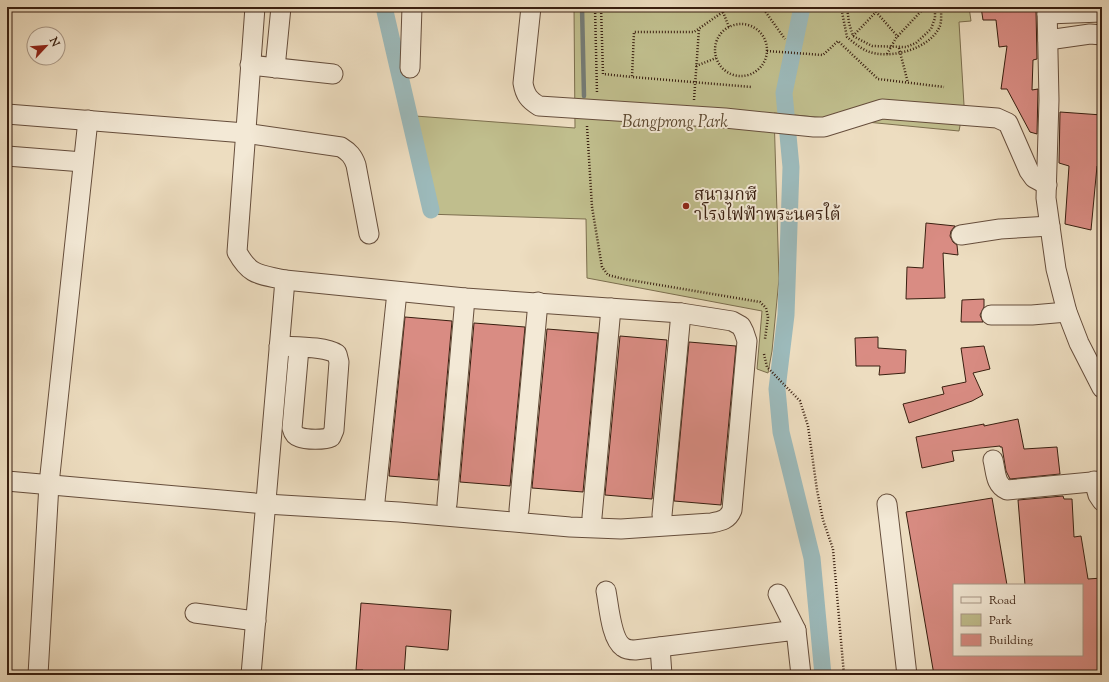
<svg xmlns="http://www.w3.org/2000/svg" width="1109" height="682" viewBox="0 0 1109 682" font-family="'Sorts Mill Goudy','Noto Serif Thai',serif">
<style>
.green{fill:#c0be8d;stroke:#7c6e4e}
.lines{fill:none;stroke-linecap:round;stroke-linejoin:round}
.stream{stroke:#747c77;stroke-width:4.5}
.canal{stroke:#9cbabb;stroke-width:17}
.building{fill:#d98c83;stroke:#391f10}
.minor-casing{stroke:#664e3c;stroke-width:21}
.path{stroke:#391f10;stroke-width:2.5;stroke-dasharray:1 2;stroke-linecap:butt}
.minor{stroke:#f3e9d6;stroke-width:19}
.poi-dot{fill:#8f2418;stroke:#f3e9d6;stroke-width:1.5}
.labels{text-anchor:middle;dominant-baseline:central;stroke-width:4;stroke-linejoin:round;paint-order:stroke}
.park-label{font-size:17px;font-style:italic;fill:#5b472f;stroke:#f3e9d6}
.poi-label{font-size:17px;fill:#391f10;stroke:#f3e9d6;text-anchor:start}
</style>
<rect width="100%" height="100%" fill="#edddc0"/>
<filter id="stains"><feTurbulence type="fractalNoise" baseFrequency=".005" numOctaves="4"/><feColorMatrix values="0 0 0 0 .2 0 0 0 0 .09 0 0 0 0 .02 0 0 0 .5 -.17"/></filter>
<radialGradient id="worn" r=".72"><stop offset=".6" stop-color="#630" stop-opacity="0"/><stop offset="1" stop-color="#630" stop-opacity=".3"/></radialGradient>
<path class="green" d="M574,7H969L971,21L959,22L964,105L959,131L774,113L779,279L772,351L768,373L757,369L762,311L587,278L586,219L425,214L402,115L575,128Z"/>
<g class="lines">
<path class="stream" d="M582,7L584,96"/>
<g class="canal">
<path d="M384,7L431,210"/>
<path d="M802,7L784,93L791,167L786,315L777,389L781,432L812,558L823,675"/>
</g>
</g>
<g class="building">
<path d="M981,7H1004L1017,8V11H1036L1037,59L1033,60L1032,90L1038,89L1037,134L1030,132L1007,89H1001L1007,46L999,47L996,20H983Z"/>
<path d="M1060,112L1102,115L1100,166H1097L1091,230L1065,224L1069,166L1059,163Z"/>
<path d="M926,223L955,226L951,231L950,236L953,242L957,245L958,255L943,253L945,298L906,299L907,267L923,268Z"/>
<path d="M984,299V307L980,315L983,322H961L962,300Z"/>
<path d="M405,317L452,321L438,480L389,476Z"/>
<path d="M474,323L525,327L510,486L460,482Z"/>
<path d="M547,329L598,333L583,492L532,488Z"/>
<path d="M620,336L667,340L652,499L605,495Z"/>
<path d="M878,337V348L906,350L905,373L879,375L880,366H856L855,338Z"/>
<path d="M689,342L736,346L721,505L674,501Z"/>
<path d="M984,346L990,369L973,373L983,395L972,401L909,423L903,404L944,394L942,387L966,382L961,348Z"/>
<path d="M1018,419L1024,449L1057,447L1060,474L1010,479L1006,471L1002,447H1000V446L952,451L954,461L922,468L916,437L984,424V426Z"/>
<path d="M1063,496L1064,499H1072L1074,537L1081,536L1088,579L1102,578V675H934L906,512L992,498L1007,585H954V655H1082V585H1025L1018,500Z"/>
<path d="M361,603L451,610L448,650L406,646L404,675H363V670H356Z"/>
</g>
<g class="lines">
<g class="minor-casing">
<g id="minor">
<path d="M531,7L523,83C525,95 529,100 539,106L725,118L814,127H824L882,109L997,118L1008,123L1029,171L1034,178L1047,185"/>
<path d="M1047,7L1049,100L1046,198L1056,269L1067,312L1079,343L1102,388"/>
<path d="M1047,14L1102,12"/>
<path d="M1048,40L1090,34L1102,35"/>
<path d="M250,65L333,74"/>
<path d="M275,68L281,7"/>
<path d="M410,68L412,7"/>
<path d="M7,114L245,133L341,147C349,152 353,156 356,165L369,234"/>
<path d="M7,156L83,162"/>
<path d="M961,235L1000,229L1050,226"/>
<path d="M991,315H1032L1067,312"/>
<path d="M279,346C295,347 325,346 337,354L339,362L334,430L331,437C325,440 306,440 299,437C295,436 293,432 292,428L299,348"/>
<path d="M993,460C996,472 995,485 1007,490L1102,481"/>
<path d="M7,481L266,504L399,512L570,527L621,529L711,523C721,521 728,520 732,510L747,341L744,332L741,326L732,321L681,313L465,298L285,280"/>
<path d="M1094,481L1098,495L1102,501"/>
<path d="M375,501L397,292"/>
<path d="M447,504L465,298"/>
<path d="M887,504L907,675"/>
<path d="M519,510L538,302"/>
<path d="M662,515L681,313"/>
<path d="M592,517L611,308"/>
<path d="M606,591C609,606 611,639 623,647C627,650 631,650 635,650L796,630L801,675"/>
<path d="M778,594L796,630"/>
<path d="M195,613L256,621"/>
<path d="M660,647L662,675"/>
<path d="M38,675L49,484L88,120"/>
<path d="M251,675L285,280C260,274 251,277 237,252L255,7"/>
</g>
</g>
<g class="path">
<path d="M595,7L597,93"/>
<path d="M601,7L603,74L632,77"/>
<path d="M730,7L694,32H634L632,77L752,87"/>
<path d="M762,7L785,39"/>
<path d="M841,7L847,37C853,42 860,48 867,51C888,60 928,50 939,28C942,23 941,13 941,7"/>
<path d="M847,7L849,23L853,36L872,46L906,47L916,43L931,29L935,18V7"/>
<path d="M872,7L898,37"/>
<path d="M723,12L729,27"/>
<circle cx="741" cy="50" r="26"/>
<path d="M853,36L876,12"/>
<path d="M899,48L908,83"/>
<path d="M767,51L823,55L838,41L878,79L944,87"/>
<path d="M887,54L896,38L925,7"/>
<path d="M696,66L716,58"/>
<path d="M694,100L699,29"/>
<path d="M587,126L592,207L602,267L608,275L624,279L760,302L766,308L768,317L765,339"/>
<path d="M764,354L767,367L800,401L808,426L817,490L823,520L833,549L844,675"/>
</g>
<use href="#minor" class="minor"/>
</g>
<circle class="poi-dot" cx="686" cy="206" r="4"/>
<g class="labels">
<g class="park-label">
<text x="675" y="123">Bangprong Park</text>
</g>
<g class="poi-label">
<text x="694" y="196">สนามกฬี<tspan x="694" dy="20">าโรงไฟฟ้าพระนครใต้</tspan></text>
</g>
</g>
<rect width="1109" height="682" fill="none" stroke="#edddc0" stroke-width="24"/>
<rect x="8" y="8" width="1093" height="666" fill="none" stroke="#391f10" stroke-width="2"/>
<rect x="12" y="12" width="1085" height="658" fill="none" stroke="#391f10"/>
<rect x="953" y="584" width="130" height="72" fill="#f3e9d6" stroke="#a99887"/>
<rect x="961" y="597" width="20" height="6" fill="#f3e9d6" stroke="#a99887"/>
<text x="989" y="604" font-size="12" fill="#391f10">Road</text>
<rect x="961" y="614" width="20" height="12" fill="#c0be8d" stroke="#a99887"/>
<text x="989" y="624" font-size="12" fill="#391f10">Park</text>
<rect x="961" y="634" width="20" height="12" fill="#d98c83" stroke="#a99887"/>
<text x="989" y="644" font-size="12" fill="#391f10">Building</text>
<g transform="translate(46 46) rotate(64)"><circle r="19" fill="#f3e9d6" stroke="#a99887"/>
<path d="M0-3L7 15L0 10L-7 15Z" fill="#8f2418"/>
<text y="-6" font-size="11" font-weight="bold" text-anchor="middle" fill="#391f10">N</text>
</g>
<rect width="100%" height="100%" filter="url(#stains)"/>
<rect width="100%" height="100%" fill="url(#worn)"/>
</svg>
